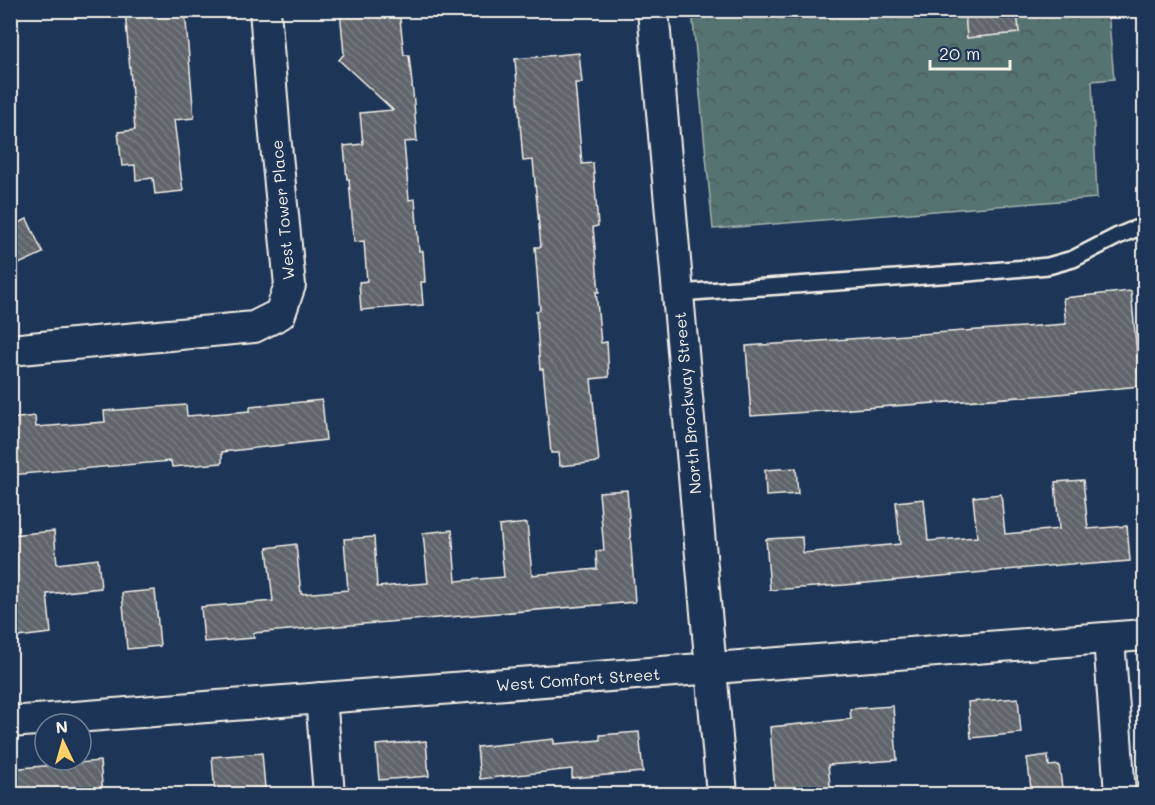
<svg xmlns="http://www.w3.org/2000/svg" width="1155" height="805" viewBox="0 0 1155 805" font-family="Mali,sans-serif">
<style>
.park{fill:url(#park-crowns);stroke:#a4b2ac;stroke-width:1.5}
.building{fill:url(#building-back-hatch);stroke:#f4f1e8;stroke-width:1.5}
.lines{fill:none;stroke-linecap:round;stroke-linejoin:round}
.service-casing{stroke:#f4f1e8;stroke-width:20}
.minor-casing{stroke:#f4f1e8;stroke-width:34}
.service{stroke:#1d3557;stroke-width:15}
.minor{stroke:#1d3557;stroke-width:30}
.labels{text-anchor:middle;dominant-baseline:central;stroke-width:5;stroke-linejoin:round;paint-order:stroke}
.street-label{font-size:16px;fill:#f4f1e8;stroke:#1d3557}
</style>
<defs>
<pattern id="park-crowns" width="20" height="18" patternUnits="userSpaceOnUse" patternTransform="scale(1.5)"><rect width="20" height="18" fill="#557371"/><path d="M2 6a3 3 0 1 1 6 0M12 15a3 3 0 1 1 6 0" fill="none" stroke="#4e5b59"/></pattern>
<pattern id="building-back-hatch" width="6" height="6" patternUnits="userSpaceOnUse" patternTransform="scale(1.5)"><rect width="6" height="6" fill="#5f656b"/><path d="M-1 5l2 2M0 0l6 6M5-1l2 2" fill="none" stroke="#777c80"/></pattern>
</defs>
<rect width="100%" height="100%" fill="#1d3557"/>
<filter id="ink" filterUnits="userSpaceOnUse"><feTurbulence type="fractalNoise" baseFrequency=".0167" numOctaves="2"/><feDisplacementMap in="SourceGraphic" scale="12" xChannelSelector="R" yChannelSelector="G"/><feConvolveMatrix kernelMatrix="1 2 1 2 8 2 1 2 1" color-interpolation-filters="sRGB"/></filter>
<g filter="url(#ink)">
<path class="park" d="M692,11H1108L1114,79L1092,81L1097,198L713,229Z"/>
<g class="building">
<path d="M125,10H185L194,118L174,120L183,191L155,194L153,178L136,180L135,165L122,166L118,132L135,130Z"/>
<path d="M340,10H399L404,55H409L414,103L417,141L404,142L409,200L415,199L419,251H423L425,282H421L423,305L361,310L359,282L367,281L364,241L354,242L349,179H347L344,146L363,144L360,113L393,110L339,60L344,54Z"/>
<path d="M1003,10H1017L1019,33L967,38L965,14Z"/>
<path d="M579,53L582,83H575L582,164L593,163L598,226L593,227L599,292H596L601,343L607,342L609,377L591,379L599,462L560,466L559,453H551L543,369H540L536,311L540,310L535,247H541L533,160L523,161L515,59Z"/>
<path d="M27,219L43,253L10,268V227Z"/>
<path d="M1131,291L1140,386L1048,395L751,416L746,346L1066,324L1063,298Z"/>
<path d="M322,400L326,440L222,452V463L172,467L171,461L10,475V419L35,416L36,427L105,422L104,411L186,405L187,416L250,411V407Z"/>
<path d="M796,468L798,494L766,496L765,470Z"/>
<path d="M1083,480L1088,529L1127,526L1130,561L1080,565V563L845,585L770,590L766,539L802,537L803,553L900,544L896,502L924,499L928,541L977,537L973,497L1001,494L1005,534L1059,529L1055,482Z"/>
<path d="M627,490L635,602L253,633L254,638L204,642L201,607L273,601L267,548L296,544L301,594L348,590L344,539L374,537L377,587L428,583L423,533L452,530L456,581L504,577L499,526L527,523L532,575L597,569L596,551L604,550L599,492Z"/>
<path d="M54,531L57,564L98,559L101,588L47,594L51,633L10,638V535Z"/>
<path d="M155,590L160,646L127,649L122,593Z"/>
<path d="M1018,698L1021,733L971,738L968,702Z"/>
<path d="M893,706L897,760L828,765L831,795H775L770,727L851,719L850,709Z"/>
<path d="M639,732L643,772L572,778V769L480,779L477,747L554,739V744L600,740V735Z"/>
<path d="M426,741L429,776L379,780L376,745Z"/>
<path d="M262,753L265,788L215,793L212,757Z"/>
<path d="M1048,755L1049,766L1059,765L1063,795H1032L1027,758Z"/>
<path d="M100,761L103,795H10V769Z"/>
</g>
<g class="lines">
<g class="service-casing">
<path id="service" d="M678,293L968,273L1048,266L1073,259L1118,236L1135,229L1144,228"/>
</g>
<g class="minor-casing">
<g id="minor">
<path d="M653,10L722,794"/>
<path d="M10,350L254,327L280,314L290,285L275,135L265,10"/>
<path d="M1109,638L1120,794"/>
<path d="M321,698L329,794"/>
<path d="M10,722L1144,635"/>
</g>
</g>
<use href="#service" class="service"/>
<use href="#minor" class="minor"/>
</g>
</g>
<g class="labels">
<g class="street-label">
<text transform="translate(282 210) rotate(-95)">West Tower Place</text>
<text transform="translate(687 403) rotate(-95)">North Brockway Street</text>
<text transform="translate(578 679) rotate(-4)">West Comfort Street</text>
</g>
</g>
<rect width="1155" height="805" fill="none" stroke="#1d3557" stroke-width="36"/>
<rect x="18" y="18" width="1119" height="769" fill="none" stroke="#f4f1e8" stroke-width="2" filter="url(#ink)"/>
<g transform="translate(63 742) rotate(355)"><circle r="28" fill="#1d3557" stroke="#738091" stroke-width="1.5"/>
<path d="M0-4.5L10 22L0 15L-10 22Z" fill="#ffd166"/>
<text y="-9" font-size="16" font-weight="bold" text-anchor="middle" fill="#f4f1e8">N</text>
</g>
<path d="M930 60v9h80v-9" fill="none" stroke="#f4f1e8" stroke-width="3"/>
<text x="939" y="60" font-size="18" fill="#f4f1e8" stroke="#1d3557" stroke-width="4.5" paint-order="stroke">20 m</text>
</svg>
